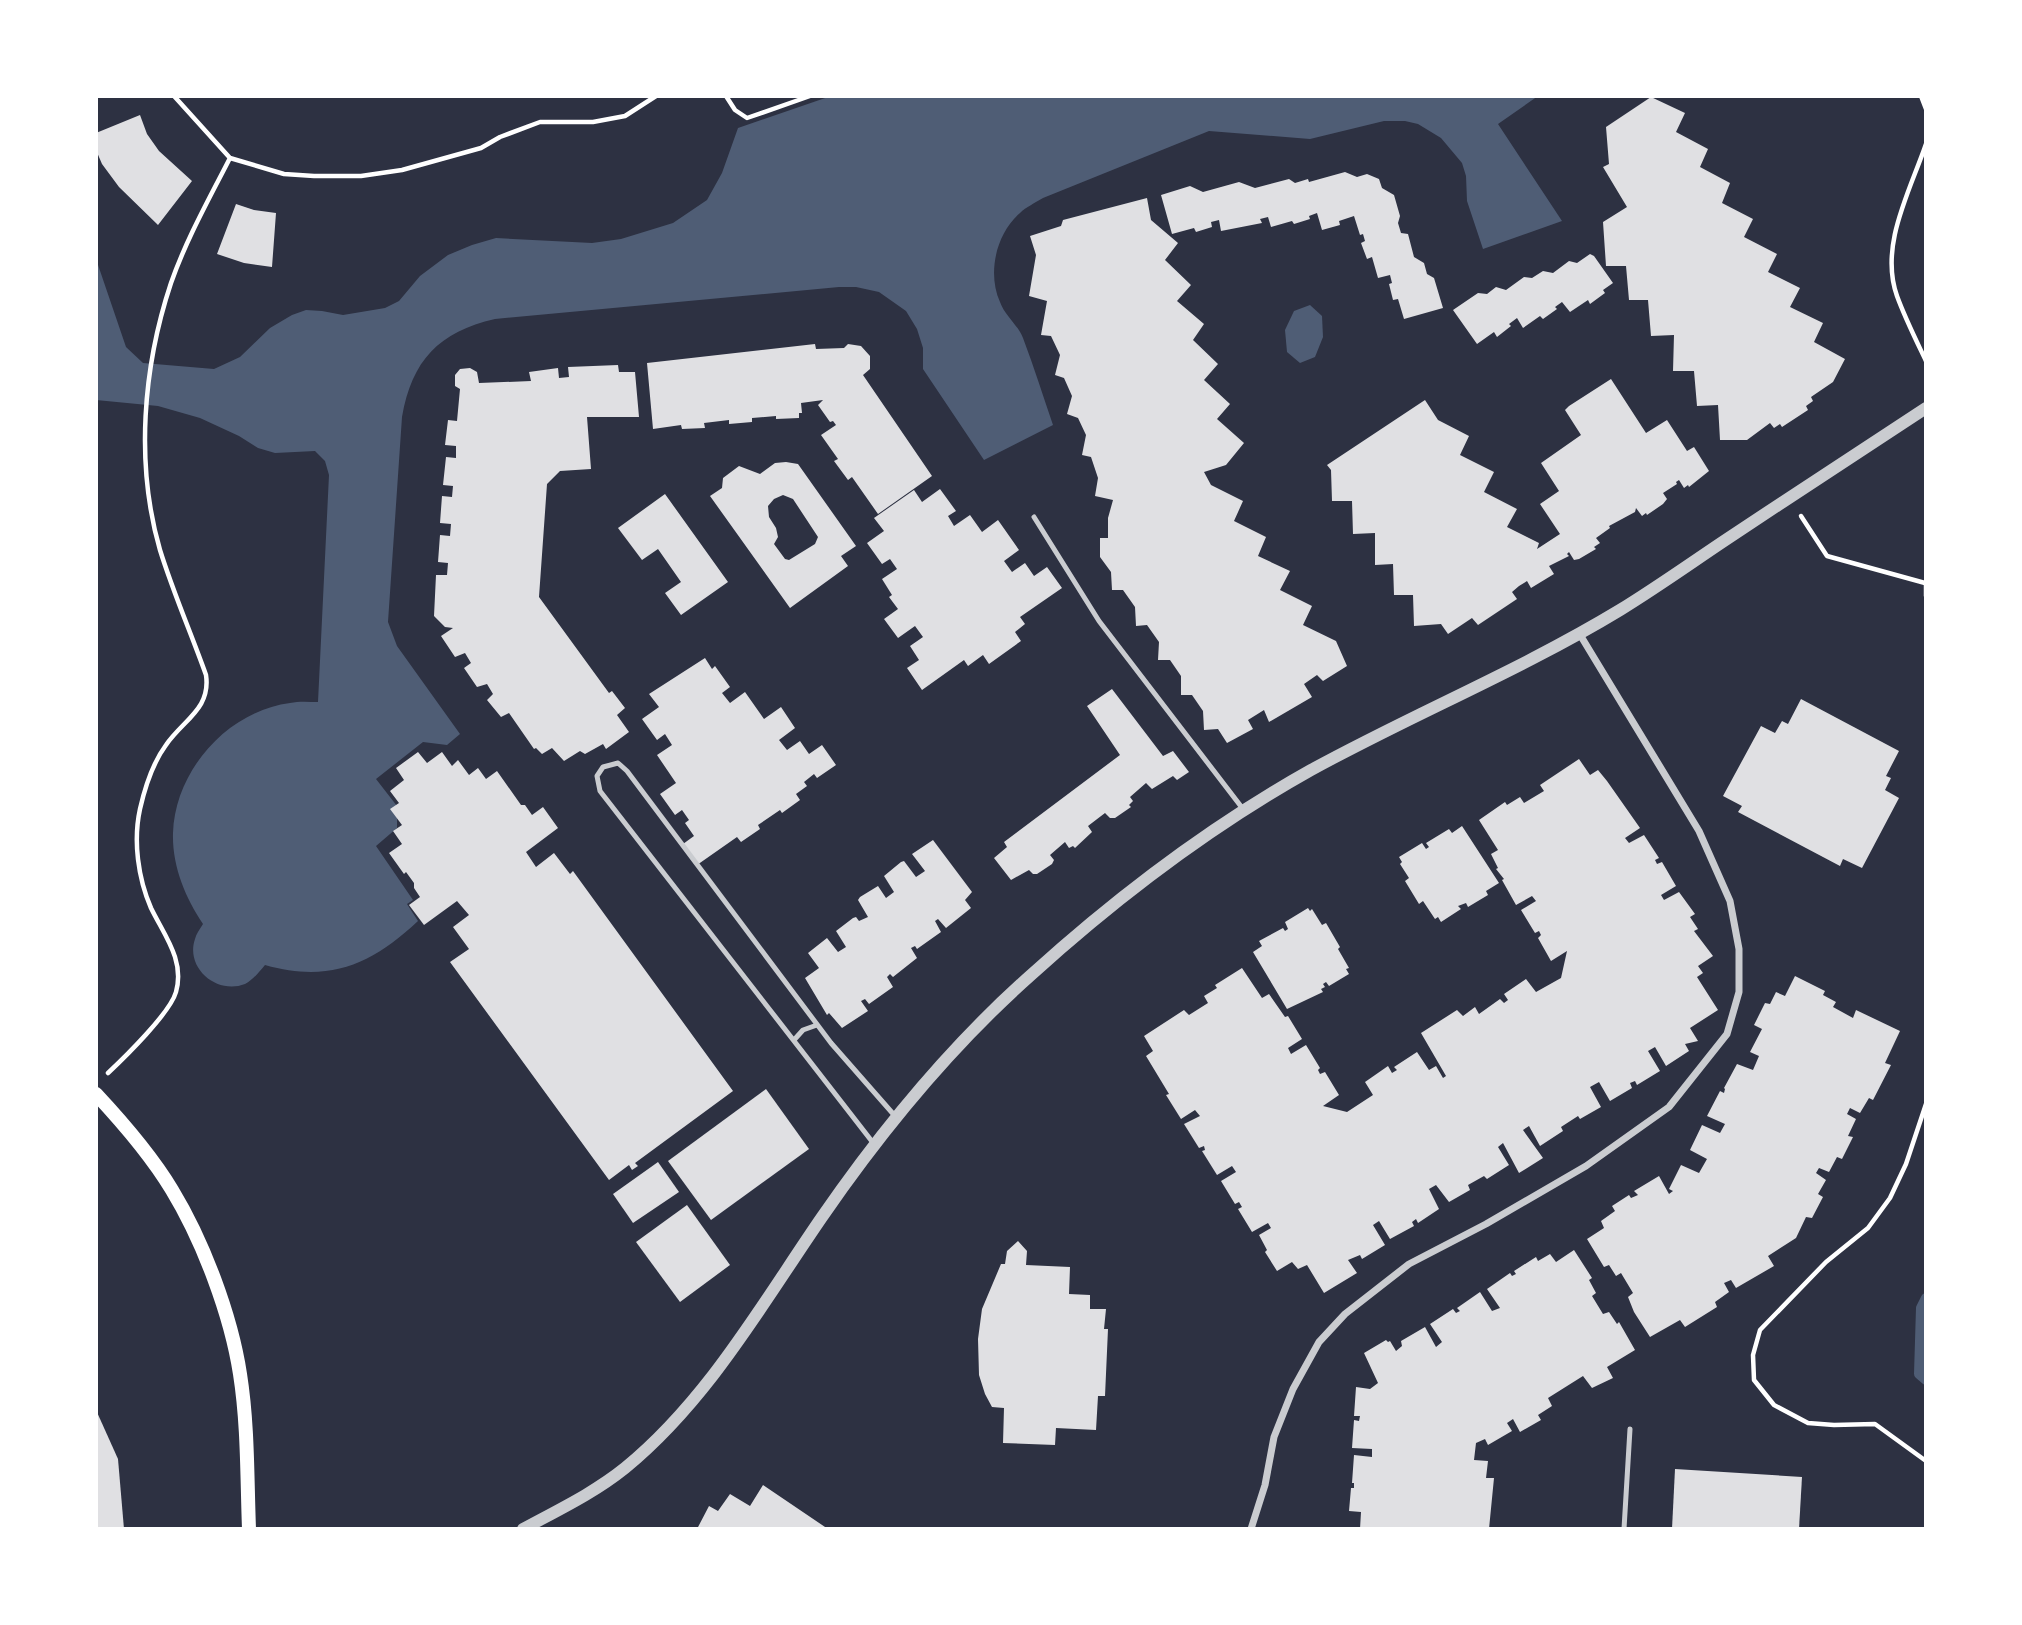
<svg xmlns="http://www.w3.org/2000/svg" width="2022" height="1625" viewBox="0 0 2022 1625" font-family="Ubuntu,sans-serif">
<style>
.water{fill:#4f5d75}
.lines{fill:none;stroke-linecap:round;stroke-linejoin:round}
.stream{stroke:#4f5d75;stroke-width:10}
.building{fill:#e0e0e3;fill-rule:evenodd}
.path{stroke:#fff;stroke-width:4.5}
.service{stroke:#caccd0;stroke-width:5}
.minor{stroke:#caccd0;stroke-width:7}
.tertiary{stroke:#caccd0;stroke-width:12}
.secondary{stroke:#fff;stroke-width:14}
</style>
<rect width="100%" height="100%" fill="#2d3142"/>
<g class="water">
<path d="M831,96H1538L1498,124L1562,221L1483,249L1467,201L1466,176L1462,163L1441,138L1418,124L1405,121H1384L1310,139L1209,131L1043,198C1035,203 1026,207 1020,213C996,234 987,273 1000,302C1005,316 1018,325 1023,338C1034,367 1043,396 1053,425L984,460L923,369V348L917,329L906,311L879,292L856,287H839L495,319C439,332 412,360 402,417L388,622L397,646L460,734L447,745L423,742L376,779L397,806V828L376,846L413,900L407,904L418,921C371,965 329,983 265,965C259,972 253,980 245,984C217,995 185,968 195,939C196,934 200,929 203,924C185,897 172,866 173,833C175,770 228,711 290,703C299,701 309,702 318,702L329,475L325,461L315,451L275,453L258,448L239,436L200,418L158,406L96,400V259L126,347L143,363L214,369L240,357L270,328L292,315L306,310L322,311L343,315L385,308L399,301L420,276L448,255L472,245L496,238L592,243L621,239L673,223L707,200L722,173L738,128Z"/>
<path d="M1310,305L1322,316L1323,337L1315,357L1300,363L1287,352L1285,330L1294,311Z"/>
</g>
<g class="lines">
<path class="stream" d="M1926,1298L1921,1308L1919,1374L1926,1380"/>
</g>
<g class="building">
<path d="M1651,97L1685,113L1676,132L1708,149L1700,167L1730,183L1722,203L1753,219L1744,237L1777,254L1768,272L1800,288L1790,307L1823,323L1814,342L1845,359L1833,382L1811,397L1813,401L1806,406L1808,410L1782,427L1780,424L1774,428L1770,423L1747,440H1720L1718,405L1697,406L1694,371H1673L1674,335L1651,336L1648,300H1629L1626,266H1606L1603,222L1627,207L1603,167L1609,164L1606,127Z"/>
<path d="M140,115L147,134L159,151L192,181L158,225L119,187L102,164L96,150V133Z"/>
<path d="M1345,172L1357,177L1367,174L1379,179L1382,188L1394,195L1400,216L1398,223L1401,233L1408,234L1414,257L1424,263L1427,274L1434,278L1443,308L1404,319L1398,299L1393,300L1389,284L1392,283L1390,275L1378,278L1372,257L1367,259L1361,243L1365,241L1363,234L1360,235L1354,216L1339,221L1340,225L1322,230L1317,213L1309,216L1310,219L1294,224L1292,221L1271,227L1268,217L1260,219L1262,223L1221,231L1219,220L1211,222L1212,227L1196,232L1194,228L1172,234L1161,195L1190,186L1203,192L1239,182L1255,188L1289,179L1295,183L1308,179L1309,182Z"/>
<path d="M1147,198L1151,220L1178,243L1165,260L1191,285L1177,301L1204,324L1193,340L1218,364L1204,380L1230,404L1217,419L1244,443L1226,465L1204,472L1211,485L1243,501L1234,521L1266,537L1258,556L1290,571L1280,590L1312,606L1303,625L1336,641L1347,666L1323,681L1317,675L1304,684L1312,697L1269,722L1264,710L1248,720L1253,729L1227,743L1218,729L1204,730L1203,711L1192,695H1181V676L1170,660H1158L1159,642L1147,625L1136,626L1135,607L1123,590H1112L1111,572L1100,557V538H1108V518L1113,500L1095,496L1098,478L1091,457L1082,455L1086,435L1078,418L1067,414L1072,396L1064,378L1055,375L1060,355L1051,336L1041,335L1047,301L1029,296L1036,255L1030,236L1061,226L1063,220Z"/>
<path d="M236,204L254,210L276,213L272,267L244,263L217,254Z"/>
<path d="M1590,254L1594,256L1613,283L1603,290L1605,293L1590,304L1588,300L1570,312L1562,302L1555,307L1557,309L1543,319L1540,316L1523,328L1517,318L1509,324L1511,326L1497,337L1494,332L1477,344L1453,310L1478,293L1487,294L1496,287L1506,290L1524,277L1532,278L1543,271L1553,273L1569,261L1577,263Z"/>
<path d="M815,344L816,349L844,348L848,344L861,346L870,356V369L863,375L932,476L878,514L852,477L848,480L834,461L838,459L821,435L836,425L833,421L830,422L818,405L823,400L801,403L802,413H799V418L776,419V416L752,418V422L729,424V420L704,423L705,428L682,429L681,425L653,429L647,363Z"/>
<path d="M618,365L619,372H635L639,417H587L591,469L560,471L547,484L539,597L609,693L612,691L625,708L617,715L629,732L606,749L603,744L585,754L580,751L564,761L552,748L542,754L536,748L534,749L509,713L501,717L487,700L493,694L487,684L477,687L464,668L471,663L465,653L455,657L441,636L453,628L445,627L434,616L436,575H447L448,563L438,562L440,535L450,536L451,524L440,523L442,496L452,497L453,486L443,485L446,457L456,458V446L445,445L448,420L457,421L460,389L455,386V375L460,369L470,368L477,372L479,383L531,381L529,372L558,368L559,378L569,377L568,367Z"/>
<path d="M1611,379L1646,433L1667,420L1687,451L1694,447L1709,471L1689,487L1688,485L1684,488L1679,480L1676,482L1677,484L1663,493L1667,499L1663,504L1647,515L1646,513L1642,516L1636,508L1635,512L1609,526L1610,528L1596,538L1600,543L1594,547L1596,549L1579,559L1574,560L1569,552L1567,554L1569,556L1549,566L1554,574L1531,588L1527,581L1519,586L1512,592L1517,599L1478,625L1472,618L1448,634L1441,624L1414,626L1413,595H1394L1393,564L1375,565V533L1353,534L1352,501H1332L1331,470L1327,465L1425,400L1438,420L1469,436L1460,455L1494,472L1484,492L1517,509L1507,527L1539,543L1537,549L1560,534L1540,504L1559,491L1541,463L1581,435L1565,410L1569,406Z"/>
<path d="M786,462L798,464L856,546L841,556L848,566L790,608L710,496L722,488L723,478L739,466L760,474L775,463ZM783,495L793,499L818,537L815,544L789,560L785,559L774,544L778,537L776,528L769,517L768,506L774,499Z"/>
<path d="M940,489L956,511L948,516L954,526L970,515L982,532L998,520L1019,550L1004,561L1012,572L1025,563L1034,576L1047,567L1062,588L1020,617L1025,624L1015,632L1021,641L989,664L983,655L968,666L964,660L922,690L907,668L919,660L910,646L923,637L915,626L898,638L884,619L898,609L889,597L892,595L882,579L897,569L890,559L882,564L867,543L884,531L874,518L914,490L922,502Z"/>
<path d="M665,494L728,582L681,615L665,593L681,582L658,549L642,560L618,528Z"/>
<path d="M705,658L712,669L715,666L730,687L722,693L730,703L745,692L764,719L781,707L795,728L779,740L787,750L800,741L809,754L822,745L836,765L817,778L814,774L804,782L807,786L796,794L800,800L782,813L780,810L758,825L760,829L741,842L737,837L697,865L683,844L694,836L685,823L689,820L682,810L675,815L660,794L676,783L657,755L672,745L665,734L657,740L642,719L659,707L649,694Z"/>
<path d="M1112,689L1163,756L1173,751L1189,772L1177,780L1173,776L1152,789L1146,783L1130,797L1133,801L1129,805L1131,807L1115,818H1110L1105,813L1088,826L1092,832L1075,848L1073,846L1069,848L1065,842L1050,855L1054,860L1052,864L1037,874H1033L1029,870L1011,880L994,858L1007,847L1004,842L1120,755L1087,706Z"/>
<path d="M1801,699L1899,751L1886,776L1891,778L1885,790L1899,798L1862,868L1843,859L1840,866L1738,812L1742,806L1723,796L1761,726L1775,733L1782,721L1788,724Z"/>
<path d="M418,752L427,763L442,752L452,766L458,760L469,775L478,768L486,779L497,771L521,805H525L532,815L543,807L558,828L526,852L536,867L554,853L570,874L573,871L733,1091L635,1163L638,1166L632,1170L629,1165L609,1180L450,962L469,949L453,927L469,915L457,901L424,925L409,905L420,897L414,888V883L406,872L404,874L389,853L402,844L393,831L402,825L390,809L399,803L390,791L404,780L396,768Z"/>
<path d="M1579,759L1590,775L1598,770L1607,781L1640,828L1625,838L1629,843L1644,835L1659,858L1655,860L1657,864L1662,862L1676,886L1661,895L1664,900L1679,892L1695,914L1690,917L1698,929L1694,931L1713,956L1698,966L1703,973L1697,977L1718,1010L1690,1028L1698,1041L1685,1044L1689,1051L1666,1066L1655,1047L1648,1051L1660,1071L1637,1085L1635,1081L1630,1083L1632,1088L1610,1101L1599,1082L1590,1087L1601,1107L1580,1119L1578,1116L1561,1127L1563,1131L1540,1146L1529,1126L1523,1130L1543,1158L1519,1173L1503,1143L1498,1147L1509,1165L1487,1179L1484,1176L1468,1185L1470,1190L1449,1202L1436,1185L1429,1189L1439,1209L1418,1223L1416,1219L1412,1222L1414,1226L1390,1239L1379,1221L1373,1225L1385,1245L1362,1259L1360,1255L1348,1260L1357,1273L1324,1293L1307,1265L1298,1269L1292,1262L1277,1271L1265,1252L1267,1250L1259,1235L1271,1228L1268,1223L1252,1232L1238,1209L1242,1207L1239,1202L1235,1204L1221,1181L1236,1172L1232,1166L1217,1175L1202,1151L1205,1150L1204,1146L1199,1148L1184,1124L1200,1116L1195,1110L1181,1119L1166,1095L1169,1094L1146,1056L1153,1051L1144,1036L1184,1010L1189,1015L1208,1003L1204,996L1217,988L1215,985L1242,968L1262,998L1269,994L1285,1017L1288,1016L1302,1039L1288,1048L1291,1054L1306,1045L1320,1068L1318,1070L1320,1074L1325,1072L1339,1095L1323,1106L1347,1112L1373,1095L1365,1082L1388,1066L1392,1073L1397,1070L1394,1067L1417,1052L1429,1070L1436,1066L1443,1078L1446,1076L1421,1033L1457,1010L1463,1016L1475,1007L1479,1014L1500,999L1504,1003L1508,1000L1504,994L1526,979L1536,992L1561,978L1567,951L1551,961L1538,938L1541,935L1539,931L1535,933L1521,910L1536,901L1532,896L1516,905L1502,880L1504,879L1496,869L1498,868L1491,854L1498,850L1479,820L1505,802L1507,805L1520,797L1524,803L1544,791L1540,785Z"/>
<path d="M1462,826L1499,883L1486,891L1488,895L1468,907L1466,903L1458,906L1461,909L1441,922L1438,917L1435,919L1423,901L1419,904L1405,881L1409,878L1400,864L1402,862L1399,857L1422,843L1426,849L1429,847L1426,843L1449,829L1452,833Z"/>
<path d="M933,840L972,892L965,900L971,908L946,928L938,919L935,921L941,932L917,949L915,946L911,948L917,958L893,977L890,974L887,977L893,987L869,1004L865,999L861,1001L868,1011L842,1028L829,1013L827,1015L805,978L819,968L808,953L827,938L838,952L846,947L836,931L853,918L856,917L859,921L868,917L858,900L860,897L878,886L886,898L894,892L884,876L901,862L904,861L916,877L925,871L912,854Z"/>
<path d="M1308,908L1310,911L1312,909L1322,925L1326,923L1340,947L1338,949L1349,968L1346,969L1349,974L1329,986L1326,982L1323,984L1325,987L1321,989L1323,992L1287,1009L1253,952L1262,946L1259,941L1283,928L1285,931L1288,929L1285,922Z"/>
<path d="M1795,976L1825,991L1823,995L1836,1002L1833,1007L1853,1018L1856,1010L1900,1031L1885,1063L1891,1065L1873,1100L1869,1098L1860,1113L1850,1108L1847,1114L1856,1119L1848,1136L1853,1137L1842,1159L1837,1157L1829,1172L1819,1168L1816,1173L1826,1180L1818,1194L1823,1197L1812,1218L1806,1217L1796,1238L1768,1256L1774,1266L1736,1288L1731,1280L1724,1283L1729,1292L1715,1302L1717,1307L1685,1327L1680,1320L1650,1337L1634,1312L1628,1297L1633,1293L1621,1273L1616,1276L1609,1265L1604,1267L1587,1239L1604,1228L1601,1221L1615,1211L1612,1206L1629,1195L1631,1198L1638,1195L1634,1191L1659,1176L1669,1194L1673,1191L1669,1189L1681,1165L1699,1173L1707,1159L1690,1150L1702,1125L1720,1133L1725,1124L1707,1116L1720,1091L1724,1093L1725,1089L1724,1088L1737,1064L1753,1070L1759,1056L1750,1052L1762,1029L1754,1025L1765,1003L1770,1004L1776,992L1785,996Z"/>
<path d="M766,1089L809,1149L711,1220L668,1161Z"/>
<path d="M658,1162L679,1192L633,1223L613,1194Z"/>
<path d="M687,1205L730,1265L680,1302L636,1242Z"/>
<path d="M1018,1241L1027,1251L1026,1265L1070,1267L1069,1294L1090,1295V1309H1106L1104,1329H1108L1105,1396H1098L1096,1430L1056,1428L1055,1445L1003,1443L1004,1408L992,1407L985,1394L979,1375L978,1339L982,1309L1001,1264H1005L1007,1251Z"/>
<path d="M1574,1250L1592,1278L1589,1280L1596,1293L1592,1296L1603,1314L1609,1312L1617,1324L1619,1322L1635,1350L1607,1367L1613,1378L1592,1388L1583,1376L1548,1398L1552,1406L1538,1415L1541,1420L1520,1432L1513,1419L1507,1423L1512,1431L1488,1445L1485,1439L1476,1443L1474,1460L1488,1461L1486,1478H1494L1489,1529H1360L1361,1512L1349,1511L1351,1488H1354V1483H1352L1354,1455L1372,1457V1449L1352,1448L1354,1420L1359,1421L1360,1416H1354L1356,1387L1370,1389L1378,1383L1364,1353L1386,1340L1388,1342L1390,1341L1396,1351L1402,1346L1401,1341L1425,1327L1436,1347L1442,1342L1430,1324L1453,1309L1456,1313L1460,1311L1457,1308L1480,1292L1492,1311L1500,1308L1487,1289L1510,1273L1512,1276L1516,1274L1514,1271L1536,1257L1538,1261L1550,1254L1556,1262Z"/>
<path d="M96,1410L118,1459L124,1529H96Z"/>
<path d="M1675,1469L1802,1477L1799,1529H1672Z"/>
<path d="M763,1485L828,1529H697L709,1506L718,1511L730,1494L750,1506Z"/>
</g>
<g class="lines">
<g class="path">
<path d="M174,96L230,158L284,174L314,176H361L402,170L481,148L500,137L540,122H593L625,116L656,96"/>
<path d="M726,96L735,110L747,118L810,96"/>
<path d="M1921,96L1926,109"/>
<path d="M1926,144C1910,191 1879,246 1897,296C1905,318 1916,340 1926,361"/>
<path d="M1801,516L1827,556L1925,583"/>
<path d="M1926,582V596"/>
<path d="M108,1073C125,1057 170,1013 176,992C185,960 164,935 151,908C138,878 133,841 140,809C145,787 152,764 166,745C183,720 211,709 206,675C191,633 173,592 160,550C135,464 143,367 171,283C186,240 209,199 230,158"/>
<path d="M1926,1104L1906,1164L1890,1198L1868,1228L1826,1262L1760,1330L1753,1355L1754,1380L1774,1405L1808,1423L1834,1425L1875,1424L1926,1461"/>
</g>
<g class="service">
<path d="M1034,517L1099,621L1243,809"/>
<path d="M794,1040L803,1030L817,1025"/>
<path d="M874,1144L600,791L597,776L603,767L618,763L627,771L831,1043L895,1116"/>
<path d="M1624,1529L1630,1429"/>
</g>
<path class="minor" d="M1251,1529L1265,1485L1274,1437L1293,1389L1319,1342L1345,1314L1409,1264L1486,1224L1586,1166L1669,1107L1727,1034L1739,992V949L1730,901L1699,831L1579,633"/>
<path class="tertiary" d="M523,1529C558,1510 594,1493 625,1468C708,1400 762,1304 822,1217C882,1130 952,1045 1031,975C1116,898 1211,826 1311,770C1413,714 1521,670 1620,610C1656,588 1691,563 1727,539C1793,495 1859,452 1926,408"/>
<path class="secondary" d="M96,1094C124,1124 151,1155 172,1190C203,1241 231,1315 240,1374C248,1425 247,1477 249,1529"/>
</g>
<rect width="2022" height="1625" fill="none" stroke="#ffffff" stroke-width="196"/>
</svg>
